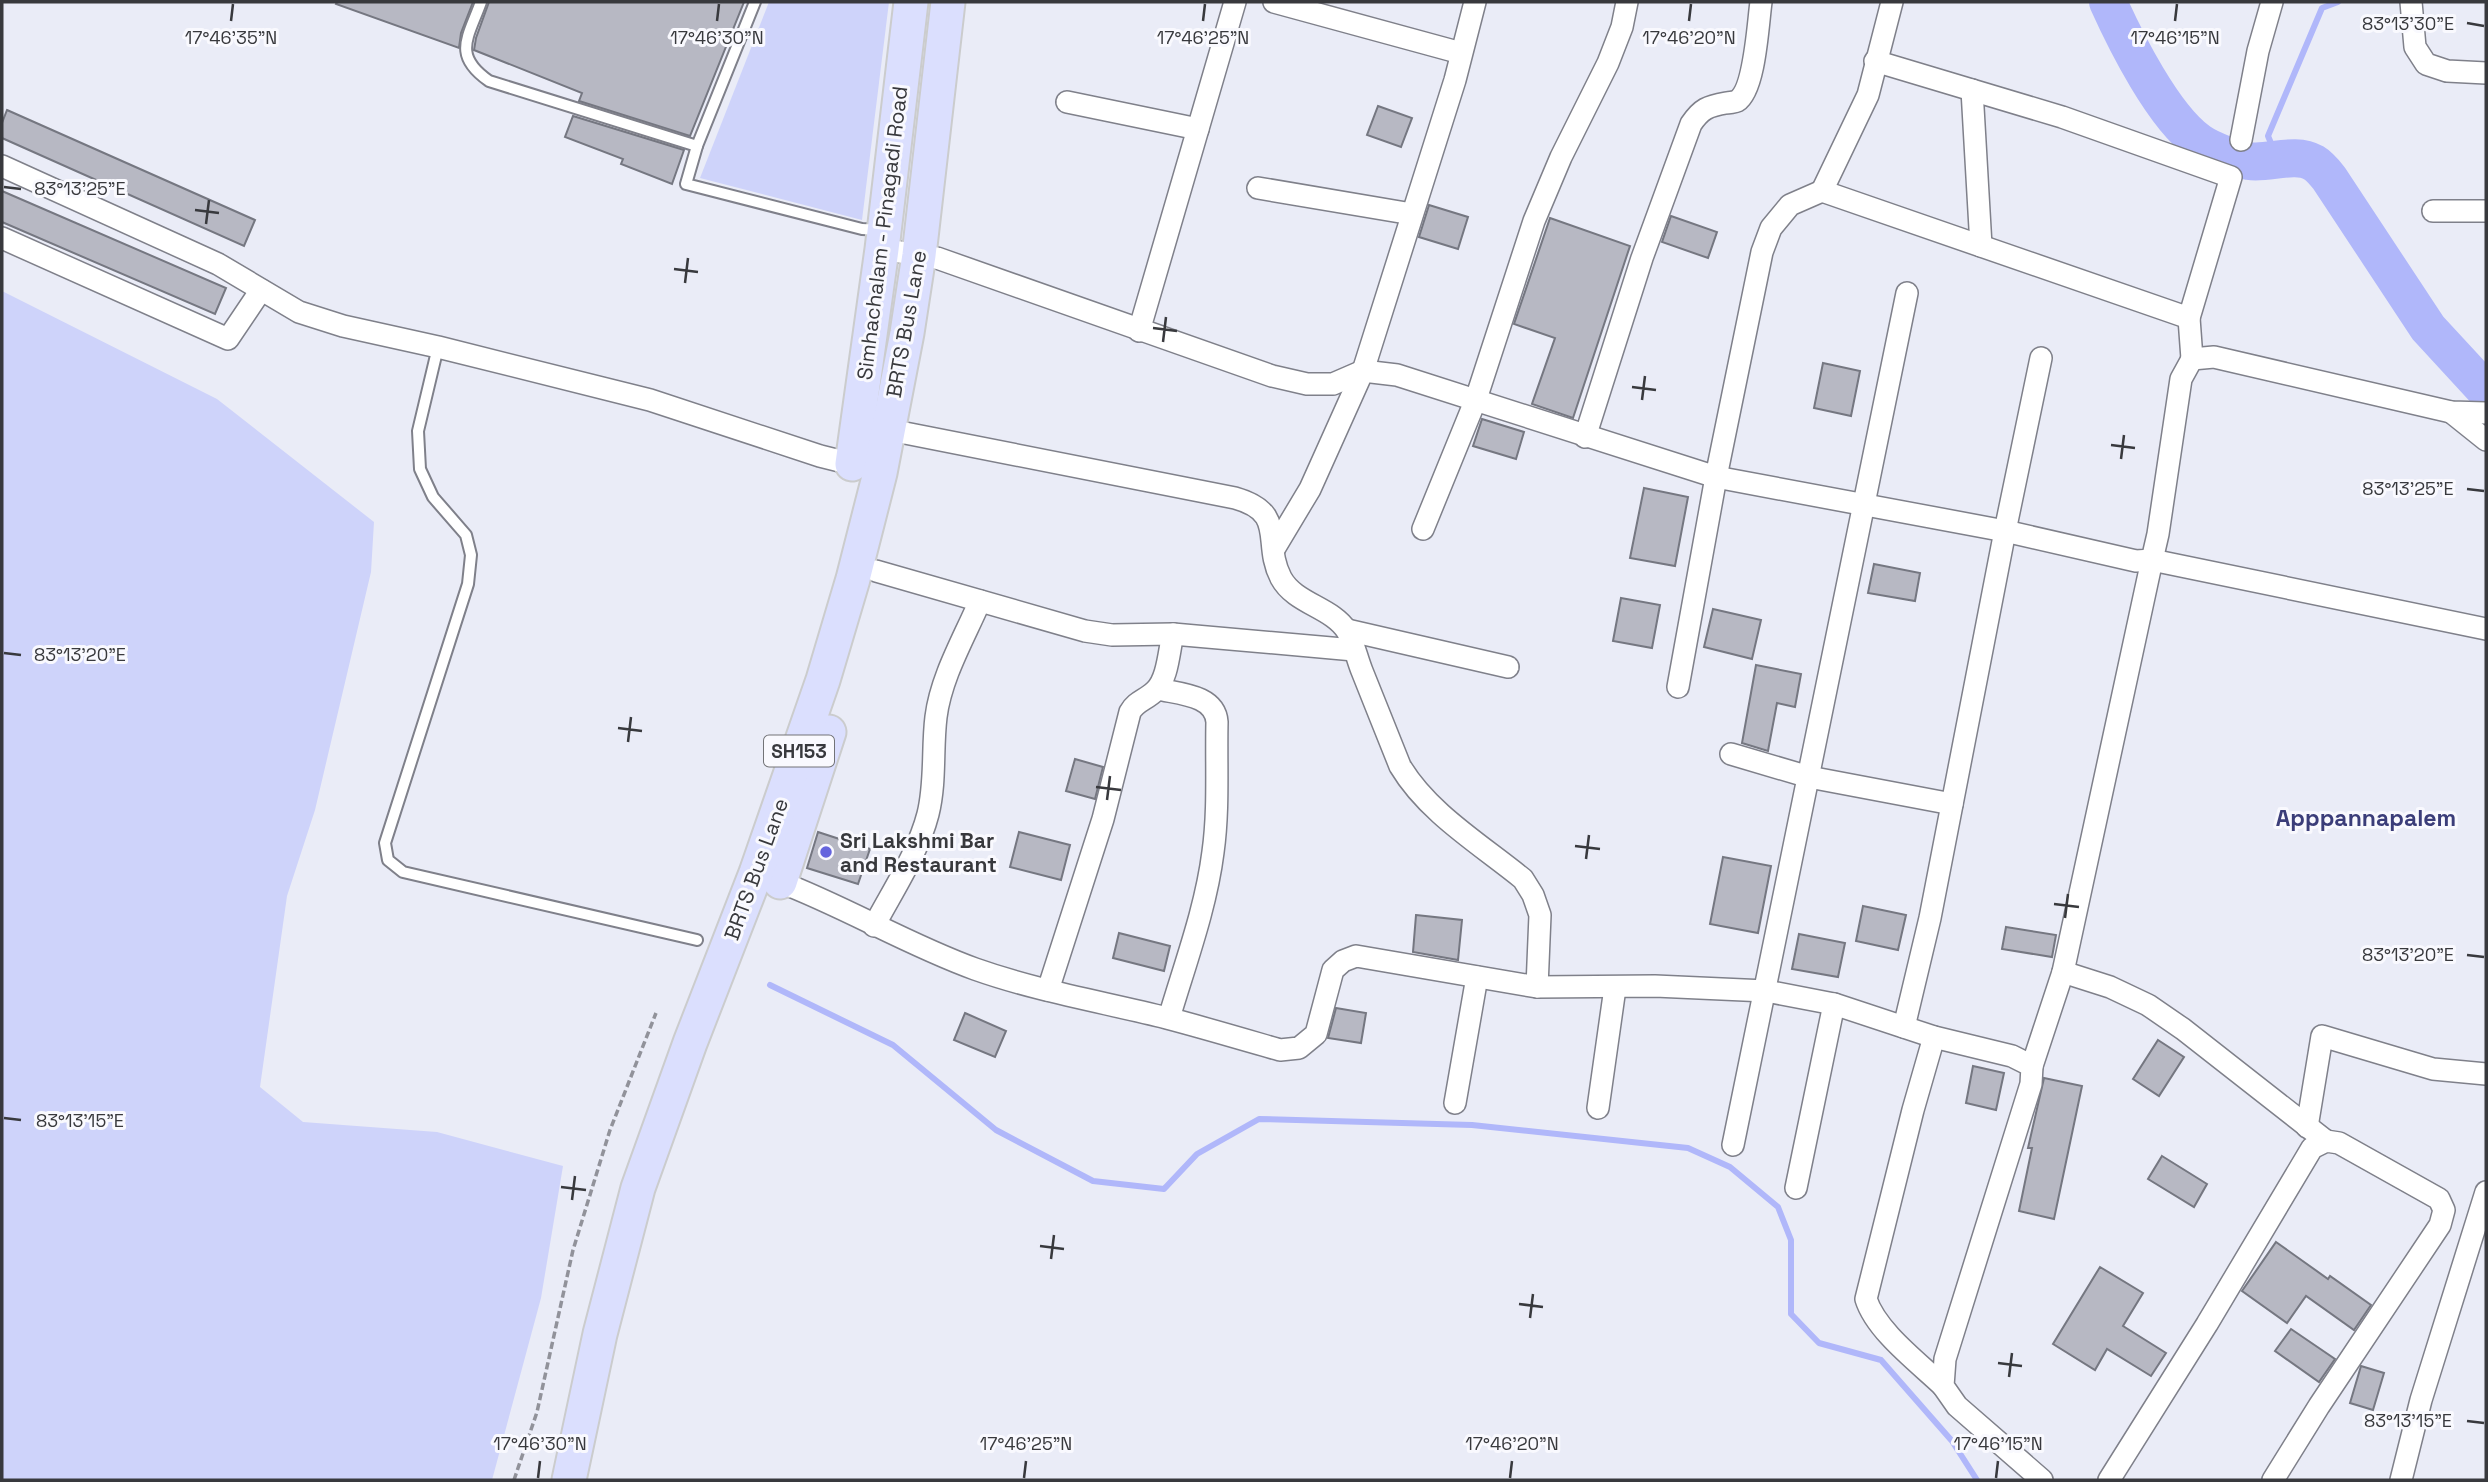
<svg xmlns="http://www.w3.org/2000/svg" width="2488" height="1482" viewBox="0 0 2488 1482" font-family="'Space Grotesk',sans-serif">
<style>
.green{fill:#ced3fa}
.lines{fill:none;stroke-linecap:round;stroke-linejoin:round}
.stream{stroke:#b0b7fa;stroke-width:6}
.river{stroke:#b0b7fa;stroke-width:38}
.building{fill:#b7b8c3;stroke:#757781;stroke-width:2}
.lane-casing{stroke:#7f808a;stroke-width:14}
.street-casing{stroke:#7f808a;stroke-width:24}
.primary-casing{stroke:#cbcccd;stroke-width:37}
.path{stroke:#91929a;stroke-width:3.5;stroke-dasharray:7 3.5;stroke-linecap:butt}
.lane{stroke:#fff;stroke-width:10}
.street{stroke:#fff;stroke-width:21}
.primary{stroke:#dbdffe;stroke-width:33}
.ticks{fill:none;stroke:#38393d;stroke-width:2.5}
.poi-dot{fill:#6564dd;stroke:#f9f9fe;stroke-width:2.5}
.labels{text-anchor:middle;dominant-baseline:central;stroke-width:6;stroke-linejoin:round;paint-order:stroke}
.shield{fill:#f9f9fe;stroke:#727377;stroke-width:2}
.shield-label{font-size:19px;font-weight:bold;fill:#38393d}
.street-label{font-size:21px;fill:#38393d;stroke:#f9f9fe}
.poi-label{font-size:21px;font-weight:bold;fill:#38393d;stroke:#f9f9fe;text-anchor:start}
.neighbourhood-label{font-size:23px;font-weight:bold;fill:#3b3d79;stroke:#f9f9fe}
.ticks-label{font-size:18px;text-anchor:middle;fill:#38393d;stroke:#f9f9fe;stroke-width:6;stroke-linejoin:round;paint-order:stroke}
</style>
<rect width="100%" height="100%" fill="#eaecf7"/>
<g class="green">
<path d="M769,2H889L862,220L700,178Z"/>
<path d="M2,291L217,399L374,522L371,572L315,810L287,896L260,1087L303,1122L437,1132L563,1166L541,1298L492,1480H2Z"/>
</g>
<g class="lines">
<g class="stream">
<path d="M2282,159L2273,148L2268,136L2322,8L2338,2"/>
<path d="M770,985L893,1045L996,1130L1093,1181L1164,1189L1197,1154L1259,1119L1472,1125L1688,1148L1730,1167L1778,1207L1791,1240V1314L1819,1343L1881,1360L1952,1441L1977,1480"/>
</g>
<path class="river" d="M2108,2C2126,42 2163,116 2199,142C2212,151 2233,158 2249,161C2269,164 2295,152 2314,163C2319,166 2325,173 2329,178L2428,328L2486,391"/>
</g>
<g class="building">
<path d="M337,2H473L461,33L459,48L336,4Z"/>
<path d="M489,2H744L690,136L579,101L582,93L474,50L476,38Z"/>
<path d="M1378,106L1412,118L1401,147L1367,135Z"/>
<path d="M7,110L255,220L244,246L2,138V123Z"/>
<path d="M573,116L684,150L672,184L621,164L623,159L565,137Z"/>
<path d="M2,191L226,288L215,314L2,222Z"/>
<path d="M1429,205L1468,217L1458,249L1419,237Z"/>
<path d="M1671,216L1717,232L1708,258L1662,242Z"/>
<path d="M1550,218L1630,246L1573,418L1532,404L1555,338L1514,324Z"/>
<path d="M1823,363L1860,371L1851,416L1814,408Z"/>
<path d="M1482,419L1524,432L1516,459L1473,446Z"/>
<path d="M1644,488L1688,497L1675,566L1630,558Z"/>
<path d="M1874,564L1920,573L1915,601L1868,593Z"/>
<path d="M1621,598L1660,605L1652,648L1613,641Z"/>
<path d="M1713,609L1761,620L1752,659L1704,647Z"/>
<path d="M1756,665L1801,674L1795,707L1777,703L1768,751L1742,743Z"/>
<path d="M1075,759L1103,767L1095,799L1066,791Z"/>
<path d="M818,832L870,849L858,884L807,868Z"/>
<path d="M1019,832L1070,845L1061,880L1010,867Z"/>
<path d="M1723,857L1771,866L1758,933L1710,924Z"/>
<path d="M1863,906L1906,915L1898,950L1856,941Z"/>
<path d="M1416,915L1462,920L1458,960L1413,952Z"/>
<path d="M2006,927L2056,935L2052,957L2002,949Z"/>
<path d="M1119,933L1170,946L1164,971L1113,958Z"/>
<path d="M1799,934L1845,943L1838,977L1792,969Z"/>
<path d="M1336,1008L1366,1013L1361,1043L1328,1038Z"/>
<path d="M965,1013L1006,1031L995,1057L954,1040Z"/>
<path d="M2158,1040L2184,1057L2159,1096L2133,1079Z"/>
<path d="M1973,1066L2004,1073L1996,1110L1966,1103Z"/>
<path d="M2044,1078L2082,1086L2054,1219L2019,1211L2032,1148H2028Z"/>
<path d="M2162,1156L2207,1184L2194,1207L2148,1179Z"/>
<path d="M2276,1242L2328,1279L2330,1276L2371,1305L2354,1330L2306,1296L2287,1323L2242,1291Z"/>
<path d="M2100,1267L2143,1293L2123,1326L2166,1353L2151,1376L2107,1349L2095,1370L2053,1344Z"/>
<path d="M2291,1329L2335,1359L2319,1382L2275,1351Z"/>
<path d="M2361,1366L2384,1373L2373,1410L2350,1403Z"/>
</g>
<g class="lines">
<g class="lane-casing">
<g id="lane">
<path d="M481,2C468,38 452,55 489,81L697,146L686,184L862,229L881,230"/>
<path d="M697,146L755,2"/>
<path d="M438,347L418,431L420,469L433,497L466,535L471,555L468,584L385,843L388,860L403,872L697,940"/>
</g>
</g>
<g class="street-casing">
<g id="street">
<path d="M1274,2L1461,53"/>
<path d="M1892,2L1868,95L1822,191L2189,318L2192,359"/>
<path d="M2411,2L2415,47L2426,64L2447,71L2486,73"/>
<path d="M1875,61L2062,117L2231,177L2189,318"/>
<path d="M1972,90L1981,246"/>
<path d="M1067,102L1198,129"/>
<path d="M2241,140L2258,51L2272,2"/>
<path d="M2,166L218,264L299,312L343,326L438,347L650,400L820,456L852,464"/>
<path d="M1258,188L1412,214"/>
<path d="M2433,211H2486"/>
<path d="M2,238L228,339L261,290"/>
<path d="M882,249L937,258L1272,376L1307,384H1333L1363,371L1397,375L1716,477L2005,531L2136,561L2152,560L2158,534L2181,379L2192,359L2214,357L2451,412L2486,413"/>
<path d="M1139,331L1235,2"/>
<path d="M2451,412L2486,440"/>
<path d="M905,433L1235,498C1288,513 1262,542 1281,578C1295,604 1332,607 1347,631C1354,643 1357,659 1362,671C1375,703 1387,734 1400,766C1428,813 1480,844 1523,879L1533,895L1540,915L1537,987"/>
<path d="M1585,437L1642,258L1691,124C1701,109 1708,106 1726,103C1728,103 1735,102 1737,101C1755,90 1758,23 1761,2"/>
<path d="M1423,529L1476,399L1534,221L1561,157L1608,63L1622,27L1627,2"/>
<path d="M1274,549L1310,489L1363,371L1455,80L1475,2"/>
<path d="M876,571L1085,631L1112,635L1173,634L1354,650"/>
<path d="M1347,630L1508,667"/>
<path d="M1678,687L1716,477L1762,252L1771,228L1790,205L1822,191"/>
<path d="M1158,689C1180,694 1215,695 1217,722C1216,765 1219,809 1213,852C1206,908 1185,964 1169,1018"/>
<path d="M1731,754L1809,777L1952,804"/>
<path d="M780,882C846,907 908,945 975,969C1037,991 1103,1002 1167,1018C1205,1028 1242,1039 1280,1050L1299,1048L1316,1034L1333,970L1343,961L1356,956L1537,987L1655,986L1766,991L1834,1004L1934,1037L2012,1056L2032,1066L2031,1084L1945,1359L1943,1386L1957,1406L2042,1480"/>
<path d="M874,926C893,890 918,853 928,814C936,782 932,749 936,717C941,677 964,638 980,601"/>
<path d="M2063,972L2110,987L2148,1005L2183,1029L2326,1141"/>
<path d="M1048,990L1103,819L1130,712C1136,701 1146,700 1155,691C1168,679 1169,650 1173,634"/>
<path d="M1904,1027L1930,918L2005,531L2041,358"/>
<path d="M1934,1037L1913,1110L1866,1299C1876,1331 1919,1363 1943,1386"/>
<path d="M2032,1066L2063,972L2152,560L2486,629"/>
<path d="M1455,1103L1477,977"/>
<path d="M1598,1108L1615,988"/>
<path d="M2307,1127L2322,1036L2433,1069L2486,1074"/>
<path d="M1733,1145L1907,293"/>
<path d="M1796,1188L1834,1004"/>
<path d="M2109,1480L2207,1324L2312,1148L2326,1141L2339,1143L2439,1199L2444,1210L2440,1225L2319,1406L2273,1480"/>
<path d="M2401,1480L2421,1400L2486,1192"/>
</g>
</g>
<g class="primary-casing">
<g id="primary">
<path d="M852,464L882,249L911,2"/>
<path d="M780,882L829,732"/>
<path d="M569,1480L600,1334L638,1188L690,1043L756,873L823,680L853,579L880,473L907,333L919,255L948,2"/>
</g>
</g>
<path class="path" d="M514,1480L537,1412L573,1250L610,1130L656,1013"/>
<use href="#lane" class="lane"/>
<use href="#street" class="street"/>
<use href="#primary" class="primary"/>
</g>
<path class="ticks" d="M231,21L233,4M717,21L719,4M1203,21L1205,4M1689,21L1691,4M2175,21L2177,4M2467,23L2484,26M4,187L21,189M195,210L219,213M206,224L209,200M674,269L698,272M685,283L688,258M1153,328L1177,331M1163,342L1166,317M1632,387L1656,390M1642,400L1645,376M2111,445L2135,448M2121,459L2124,435M2467,489L2484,491M4,653L21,655M618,728L642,731M628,742L631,717M1096,787L1121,790M1107,800L1110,776M1575,846L1600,849M1586,859L1589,835M2054,904L2079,907M2065,918L2068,894M2467,955L2484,957M4,1118L21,1120M561,1187L586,1190M572,1200L575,1176M1040,1246L1064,1249M1051,1259L1054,1235M1519,1304L1543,1307M1530,1318L1533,1294M1998,1363L2022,1366M2009,1377L2012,1353M2467,1421L2484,1423M538,1478L540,1461M1024,1478L1026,1461M1510,1478L1512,1461M1996,1478L1998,1461"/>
<circle class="poi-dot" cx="826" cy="852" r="7"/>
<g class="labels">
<rect class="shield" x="764" y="735.5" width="70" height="31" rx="5"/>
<g class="shield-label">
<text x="799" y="751">SH153</text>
</g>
<g class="street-label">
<text transform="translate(882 233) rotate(-83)">Simhachalam - Pinagadi Road</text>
<text transform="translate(906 324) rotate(-80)">BRTS Bus Lane</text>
<text transform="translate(756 869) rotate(-70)">BRTS Bus Lane</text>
</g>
<g class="poi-label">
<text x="840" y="840">Sri Lakshmi Bar<tspan x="840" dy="24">and Restaurant</tspan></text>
</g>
<g class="neighbourhood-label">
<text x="2366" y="818">Apppannapalem</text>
</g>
</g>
<g class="ticks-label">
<text x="2408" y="30">83°13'30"E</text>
<text x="231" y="44">17°46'35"N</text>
<text x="717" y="44">17°46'30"N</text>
<text x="1203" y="44">17°46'25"N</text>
<text x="1689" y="44">17°46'20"N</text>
<text x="2175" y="44">17°46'15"N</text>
<text x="80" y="195">83°13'25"E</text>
<text x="2408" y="495">83°13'25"E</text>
<text x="80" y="661">83°13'20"E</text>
<text x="2408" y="961">83°13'20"E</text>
<text x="80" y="1127">83°13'15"E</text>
<text x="2408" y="1427">83°13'15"E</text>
<text x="540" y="1450">17°46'30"N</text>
<text x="1026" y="1450">17°46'25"N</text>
<text x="1512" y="1450">17°46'20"N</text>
<text x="1998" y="1450">17°46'15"N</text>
</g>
<rect width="2488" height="1482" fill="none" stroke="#38393d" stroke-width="7"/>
</svg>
